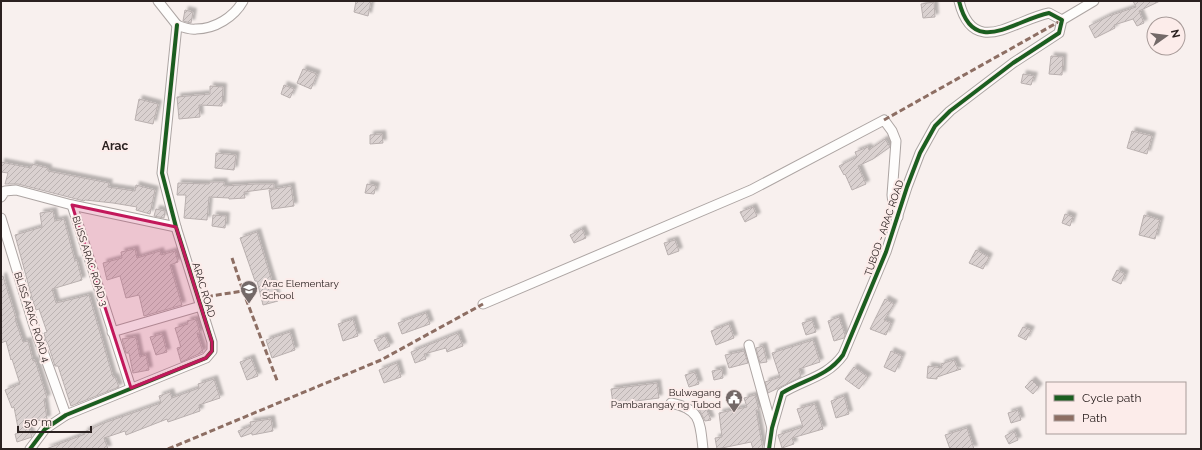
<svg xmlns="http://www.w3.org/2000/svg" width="1202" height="450" viewBox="0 0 1202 450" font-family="Raleway,sans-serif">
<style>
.building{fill:url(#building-hatch);stroke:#b9b0af;filter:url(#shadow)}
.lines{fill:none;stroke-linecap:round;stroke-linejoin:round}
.minor-casing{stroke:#ada5a3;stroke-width:11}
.minor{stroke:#fefdfc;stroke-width:9}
.quiet{stroke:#8d6e63;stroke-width:3;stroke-dasharray:6 3;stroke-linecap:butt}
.cycleway-casing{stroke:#fcecea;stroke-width:6}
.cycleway{stroke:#1b5e20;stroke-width:4}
.marked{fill:#c2185b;fill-opacity:0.2;stroke:#c2185b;stroke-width:3;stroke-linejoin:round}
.labels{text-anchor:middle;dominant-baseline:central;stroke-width:4;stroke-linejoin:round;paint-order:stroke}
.street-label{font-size:10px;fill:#2b2120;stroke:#fcecea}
.poi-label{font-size:10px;fill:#2b2120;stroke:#fcecea;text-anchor:start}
.quarter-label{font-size:12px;font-weight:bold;fill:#2b2120;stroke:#fcecea}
</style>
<defs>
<pattern id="building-hatch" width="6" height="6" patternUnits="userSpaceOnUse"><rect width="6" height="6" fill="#dad1d0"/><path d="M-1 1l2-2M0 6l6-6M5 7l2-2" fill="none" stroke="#bbb3b2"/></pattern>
<filter id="shadow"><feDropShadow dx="3.5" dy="-3.5" stdDeviation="1" flood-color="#0004"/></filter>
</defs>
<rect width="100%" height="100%" fill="#f8f0ee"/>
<g class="building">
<path d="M356,1H371L368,16L354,12Z"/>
<path d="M1133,1H1160L1139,11L1144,23L1137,26L1133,19L1114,25L1115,28L1095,38L1089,26L1109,16L1136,7Z"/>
<path d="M934,2L935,17L923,18L921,4Z"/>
<path d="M185,10L193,12L191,23L183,21Z"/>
<path d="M1051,56L1063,57L1062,75L1049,74Z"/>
<path d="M303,69L317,74L311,89L297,83Z"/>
<path d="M1023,74L1034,76L1031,85L1021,83Z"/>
<path d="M284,85L294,89L290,98L281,94Z"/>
<path d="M210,86L223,87L222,106L199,105L200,117L179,119L177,97L210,94Z"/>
<path d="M139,99L158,104L153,124L135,120Z"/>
<path d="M1132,131L1152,136L1147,154L1127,148Z"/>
<path d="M382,134L383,143L370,144V135Z"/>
<path d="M885,139L890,147L873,159L858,166L866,184L852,190L845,174L844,175L839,166L857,157L855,152L868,147L869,150Z"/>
<path d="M216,153L236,155L234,170L215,168Z"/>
<path d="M1,162L31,168L32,164L48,168V171L109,183L108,187L135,191L136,185L155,190L150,214L136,210L137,207L113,203L85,200L84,201L18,184H5L8,173L1,172Z"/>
<path d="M210,182H224V186L256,184H274V188L244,192L245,198L229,199V198L209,197L207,220L184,218L186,195H177L178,183L209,184Z"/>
<path d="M367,184L376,186L374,194L365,193Z"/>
<path d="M291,186L294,206L272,209L269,190Z"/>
<path d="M753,207L757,216L745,222L740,212Z"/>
<path d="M156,209L165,211L164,218L154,216Z"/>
<path d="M53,211L55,221L64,219L75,261L77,260L82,280L52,289L56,303L89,295L113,377H115L119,387L71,406L58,366H55L48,344L46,341L44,333L47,332L39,309L36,310L32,298L15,235L42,227L40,213Z"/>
<path d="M1065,214L1073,217L1070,226L1062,223Z"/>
<path d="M213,215L226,216L225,228L212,226Z"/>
<path d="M1144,215L1160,220L1155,239L1139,235Z"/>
<path d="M582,229L586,238L574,243L570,235Z"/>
<path d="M257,232L278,301L263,305L257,281H255L240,238Z"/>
<path d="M675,240L679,251L668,255L664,243Z"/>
<path d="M135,249L137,258L160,251L161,255L175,251L178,262L170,265L182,305L144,316L139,295L126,298L120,276L107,280L103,263L122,258L121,252Z"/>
<path d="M976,250L989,257L983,269L969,263Z"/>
<path d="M1117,270L1125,274L1121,284L1112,280Z"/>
<path d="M3,276L16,318L15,319L23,342L28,341L33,361L35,360L47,398L44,399L47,419L27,423L32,437L17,442L15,434L19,433L14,407L12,408L5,390L20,384L12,359L11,360L6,341L1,343V277Z"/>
<path d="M885,299L894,304L884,320L891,323L886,335L870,329Z"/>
<path d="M426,313L430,324L402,334L398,323Z"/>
<path d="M839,317L845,335L844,338L834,341L828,321Z"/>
<path d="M196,319L200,333H197L203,352L181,362L177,348L181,347L175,328L188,324L187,321Z"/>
<path d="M353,319L358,336L343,341L338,324Z"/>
<path d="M812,320L816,332L806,335L802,323Z"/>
<path d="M729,324L734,338L716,345L711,331Z"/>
<path d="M1023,327L1031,330L1026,340L1018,336Z"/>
<path d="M290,332L295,350L272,358L266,340Z"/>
<path d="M458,333L463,346L447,352L446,348L424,354L426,359L415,363L411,352Z"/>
<path d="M162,334L167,352L156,355L150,337Z"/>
<path d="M385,336L390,346L379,351L374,340Z"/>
<path d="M136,337L140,357L146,355L149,370L133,373L129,353H126L122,339Z"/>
<path d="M813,340L820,362L799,369L801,377L768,393L765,382L780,377L772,353Z"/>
<path d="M763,346L767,362L760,363L756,348Z"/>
<path d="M744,351L748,363L729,368L725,355Z"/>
<path d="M891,351L902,356L895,372L884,367Z"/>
<path d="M251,358L258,376L247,380L240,362Z"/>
<path d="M954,360L958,369H961L937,377V379L927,378L928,366L942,368L941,364Z"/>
<path d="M397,363L401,377L384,383L379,370Z"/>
<path d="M854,367L868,377L859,389L845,379Z"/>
<path d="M722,369L723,378L714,380L712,371Z"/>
<path d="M695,372L699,384L689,387L685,375Z"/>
<path d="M214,379L220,398L199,405L200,411L168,422L167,419L126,435L125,431L104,438L108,449H46L85,434L84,432L104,423L161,403L159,396L170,392L172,398L199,388L198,384Z"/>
<path d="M1032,380L1039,387L1033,394L1025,387Z"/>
<path d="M657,383L659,398L613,404L611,389Z"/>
<path d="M755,395L759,410H756L763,449H753L751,442L717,449L715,438L722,437L719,413L747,407L744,398Z"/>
<path d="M844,396L849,414L836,418L831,401Z"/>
<path d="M815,404L823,429L792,438L794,444L782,448L778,435L803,427L797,409Z"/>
<path d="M706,408L711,420L705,421L699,409Z"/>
<path d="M1018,410L1021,420L1011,423L1008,413Z"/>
<path d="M271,419L273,431L252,435V433L241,437L238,431L251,426L250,422Z"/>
<path d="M967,428L974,449H950L945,435Z"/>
<path d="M1014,431L1018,440L1009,444L1005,436Z"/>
</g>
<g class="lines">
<g class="minor-casing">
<g id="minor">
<path d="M158,1L177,25"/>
<path d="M1062,20L1094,1"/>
<path d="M177,25C182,27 190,30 196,29C215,29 234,17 243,1"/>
<path d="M1,197L5,191L16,190L72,205L176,227"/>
<path d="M72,205L131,388"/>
<path d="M1,218L34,326L66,415"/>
<path d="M483,304L751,190L884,120L892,131L896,141L892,195L893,204L898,217"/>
<path d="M112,332L201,306"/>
<path d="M749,345L772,428"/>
<path d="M671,403C701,409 700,422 703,449"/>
<path d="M30,449L45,429L66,415L206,358L212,351V342L176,227L162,173L177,25"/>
<path d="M769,449L772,428L782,393C805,379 827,377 843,355L886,252L907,187L920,153L935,126L950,111L1013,63L1059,33L1062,20L1049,13C1014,20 973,59 959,1"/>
</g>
</g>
<use href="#minor" class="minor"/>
<g class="quiet">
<path d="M884,120L1062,20"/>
<path d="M232,258L243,291"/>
<path d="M198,298L243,291L278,383"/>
<path d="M168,449L381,360L483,304"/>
</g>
<g class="cycleway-casing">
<g id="cycleway">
<path d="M30,449L45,429L66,415L206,358L212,351V342L176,227L162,173L177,25"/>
<path d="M769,449L772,428L782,393C805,379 827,377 843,355L886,252L907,187L920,153L935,126L950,111L1013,63L1059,33L1062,20L1049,13C1014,20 973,59 959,1"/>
</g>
</g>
<use href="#cycleway" class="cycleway"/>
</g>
<path class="marked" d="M72,205L176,227L212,342V351L206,358L131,388Z"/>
<defs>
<g id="school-pin" transform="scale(0.9)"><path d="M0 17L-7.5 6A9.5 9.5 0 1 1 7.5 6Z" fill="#736968" stroke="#fcecea"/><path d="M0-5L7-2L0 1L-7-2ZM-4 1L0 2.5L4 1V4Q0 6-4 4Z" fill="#fff"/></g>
<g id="civic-pin" transform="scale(0.9)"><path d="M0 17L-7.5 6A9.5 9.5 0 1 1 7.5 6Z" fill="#736968" stroke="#fcecea"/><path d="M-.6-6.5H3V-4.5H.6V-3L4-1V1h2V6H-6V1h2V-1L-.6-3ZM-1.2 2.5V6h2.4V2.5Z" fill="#fff"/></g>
</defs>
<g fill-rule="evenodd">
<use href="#school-pin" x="249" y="289"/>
<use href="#civic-pin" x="734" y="398"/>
</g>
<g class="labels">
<g class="street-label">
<text transform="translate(884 228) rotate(-71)">TUBOD - ARAC ROAD</text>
<text transform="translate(90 261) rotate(72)">BLISS ARAC ROAD 3</text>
<text transform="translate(204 290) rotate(73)">ARAC ROAD</text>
<text transform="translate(32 317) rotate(72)">BLISS ARAC ROAD 4</text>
</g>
<g class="poi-label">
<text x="262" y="283">Arac Elementary<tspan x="262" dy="12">School</tspan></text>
<text x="721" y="392" text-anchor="end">Bulwagang<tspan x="721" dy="12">Pambarangay ng Tubod</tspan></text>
</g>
<g class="quarter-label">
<text x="115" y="146">Arac</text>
</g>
</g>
<rect width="1202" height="450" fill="none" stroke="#2b2120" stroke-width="4"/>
<rect x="1046" y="382" width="140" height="52" fill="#fcecea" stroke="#a89b99"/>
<rect x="1054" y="395" width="20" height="6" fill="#1b5e20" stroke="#a89b99"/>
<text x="1082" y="402" font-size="12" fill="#2b2120">Cycle path</text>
<rect x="1054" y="415" width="20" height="6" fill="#8d6e63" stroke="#a89b99"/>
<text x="1082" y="422" font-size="12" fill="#2b2120">Path</text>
<g transform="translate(1166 36) rotate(76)"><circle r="19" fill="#fcecea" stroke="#a89b99"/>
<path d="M0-3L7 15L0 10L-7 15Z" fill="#736968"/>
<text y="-6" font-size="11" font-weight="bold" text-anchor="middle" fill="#2b2120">N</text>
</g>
<path d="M18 426v6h73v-6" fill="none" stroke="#2b2120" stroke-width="2"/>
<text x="24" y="426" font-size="12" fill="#2b2120" stroke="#fcecea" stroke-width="3" paint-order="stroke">50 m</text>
</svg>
